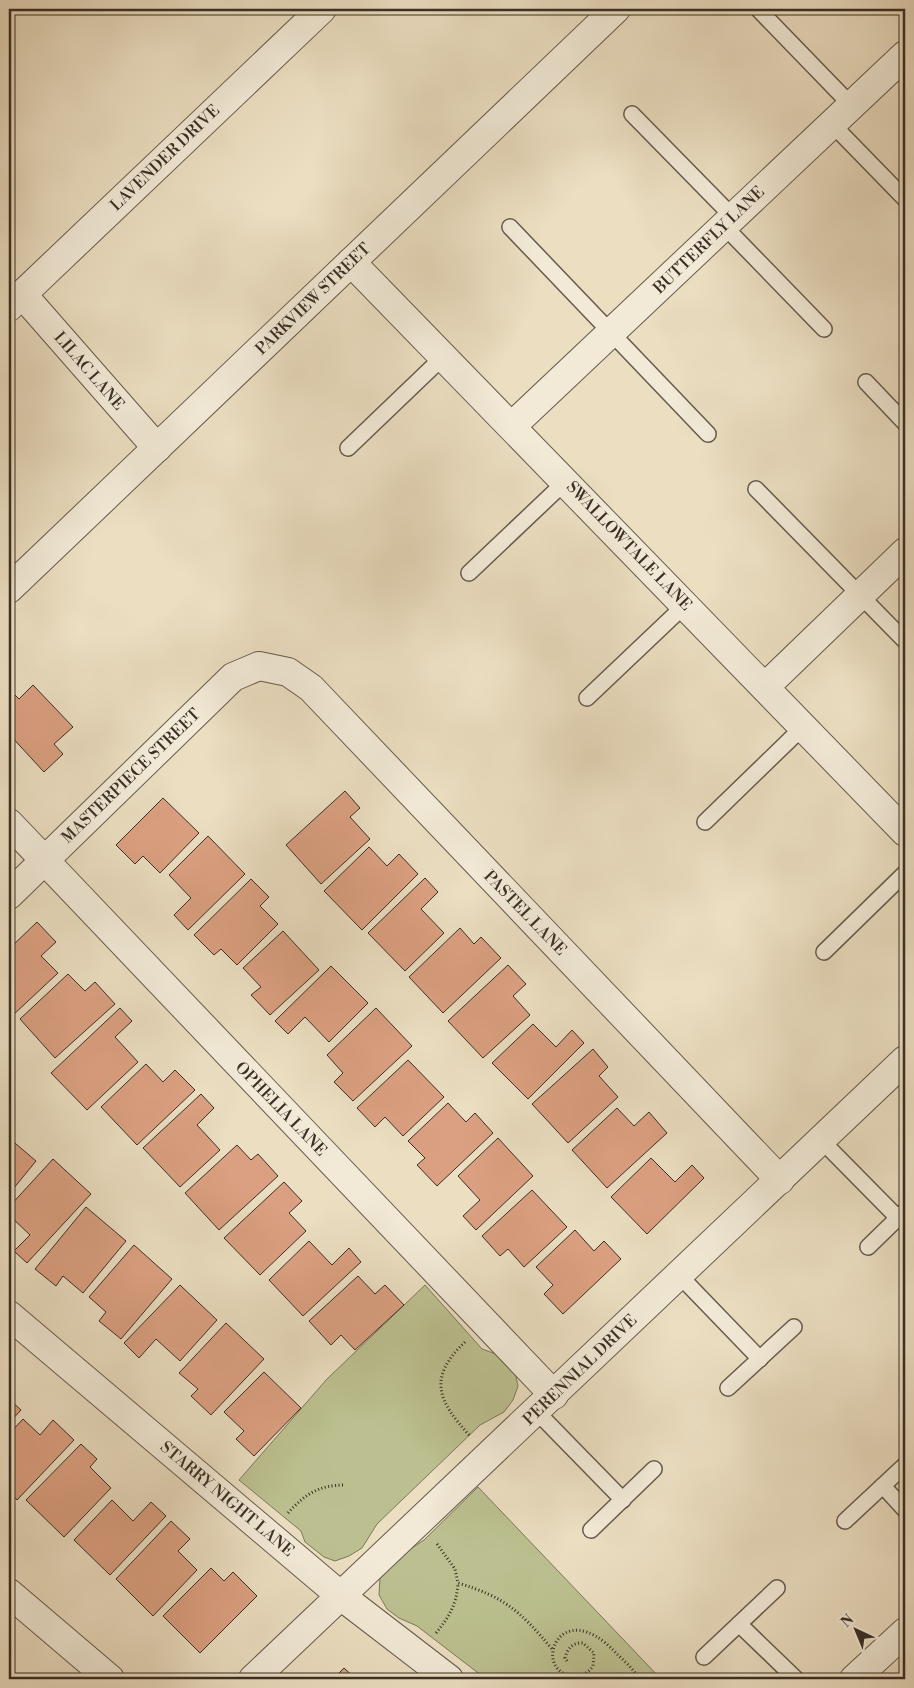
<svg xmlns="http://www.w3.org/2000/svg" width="914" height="1688" viewBox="0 0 914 1688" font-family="'Libre Bodoni',serif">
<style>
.green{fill:#bcc090;stroke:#7b785b}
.building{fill:#dba081;stroke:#3a2f26}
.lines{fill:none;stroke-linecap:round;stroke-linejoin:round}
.service-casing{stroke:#665b4d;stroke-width:18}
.minor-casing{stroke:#665b4d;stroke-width:30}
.tertiary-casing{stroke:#665b4d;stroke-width:30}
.path{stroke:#3a2f26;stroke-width:3;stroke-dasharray:1 2.5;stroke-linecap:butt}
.service{stroke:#f2ead7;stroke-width:15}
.minor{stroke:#f2ead7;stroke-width:28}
.tertiary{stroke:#f2ead7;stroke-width:28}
.labels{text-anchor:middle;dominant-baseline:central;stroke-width:4;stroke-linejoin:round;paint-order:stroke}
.street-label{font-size:16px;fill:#3a2f26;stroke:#f2ead7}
</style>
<rect width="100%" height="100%" fill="#ebdec1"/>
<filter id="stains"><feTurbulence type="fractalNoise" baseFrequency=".004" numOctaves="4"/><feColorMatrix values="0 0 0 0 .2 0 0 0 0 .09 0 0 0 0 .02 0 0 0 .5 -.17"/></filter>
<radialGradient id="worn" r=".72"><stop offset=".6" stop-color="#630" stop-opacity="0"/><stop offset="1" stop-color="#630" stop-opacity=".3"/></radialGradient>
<g class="green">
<path d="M425,1285L482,1349L496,1354L515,1372L518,1386L513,1400L504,1412L480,1425L377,1524L362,1548L349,1556L335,1561L324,1557L305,1542L301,1531L239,1480L327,1379Z"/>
<path d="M478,1487L661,1679H486L417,1626L399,1618L387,1609L379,1595L380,1578L391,1562L424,1540Z"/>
</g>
<g class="building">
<path d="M33,685L73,727L54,744L63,754L44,772L9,734V695L12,692L19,699Z"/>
<path d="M345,791L360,808L350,817L370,839L321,884L286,845Z"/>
<path d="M163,798L199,833L160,873L143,856L135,864L116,845Z"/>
<path d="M208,836L245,874L188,930L174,915L191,898L169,875Z"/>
<path d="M369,847L387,866L399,854L418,874L362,930L324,891Z"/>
<path d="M425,878L438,892L421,909L444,933L405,971L368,933Z"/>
<path d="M251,879L269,897L260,906L278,924L237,965L221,949L214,955L194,935Z"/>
<path d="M37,922L56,942L41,956L58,973L12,1016L9,1012V949Z"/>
<path d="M460,928L474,944L481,937L501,958L443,1013L409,977Z"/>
<path d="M283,931L319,970L270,1015L251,995L261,987L243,968Z"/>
<path d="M508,965L526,984L513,996L530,1015L483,1058L448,1021Z"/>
<path d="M331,966L368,1003L329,1042L305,1017L288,1034L275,1021Z"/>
<path d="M68,974L85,991L95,982L115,1004L55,1058L20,1019Z"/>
<path d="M120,1008L132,1021L115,1037L138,1062L87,1110L51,1073Z"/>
<path d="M376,1008L412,1046L353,1101L334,1082L343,1073L327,1055Z"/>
<path d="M533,1024L556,1047L572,1030L584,1043L528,1099L492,1063Z"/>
<path d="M593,1049L608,1067L599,1076L618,1097L568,1143L532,1104Z"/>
<path d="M408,1060L444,1097L403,1136L385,1117L375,1127L357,1108Z"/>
<path d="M146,1064L163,1082L175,1070L195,1090L137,1145L101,1107Z"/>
<path d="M201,1094L214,1108L197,1125L220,1150L180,1187L143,1148Z"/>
<path d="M448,1103L466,1122L475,1113L493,1133L437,1186L417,1165L425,1158L408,1141Z"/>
<path d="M617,1108L634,1126L649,1112L667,1133L607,1188L572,1150Z"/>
<path d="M9,1138L36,1161L9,1194Z"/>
<path d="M498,1138L533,1176L476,1230L463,1216L480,1200L458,1176Z"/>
<path d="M237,1145L251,1160L258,1154L278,1176L219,1230L185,1193Z"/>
<path d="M651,1158L675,1182L692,1165L704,1178L647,1234L611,1197Z"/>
<path d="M53,1159L91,1194L27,1263L14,1251L30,1235L9,1215V1207Z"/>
<path d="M284,1182L302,1201L289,1213L306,1231L260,1275L224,1238Z"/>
<path d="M532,1190L567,1227L524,1267L508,1249L500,1256L482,1236Z"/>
<path d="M86,1207L126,1241L83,1293L63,1276L56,1286L35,1269Z"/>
<path d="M575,1230L594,1251L604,1241L621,1259L563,1314L544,1294L553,1285L536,1267Z"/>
<path d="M309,1241L332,1265L349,1248L361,1262L303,1316L269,1280Z"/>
<path d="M134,1245L172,1279L121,1339L99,1321L106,1312L89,1297Z"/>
<path d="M358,1276L375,1294L385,1285L404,1305L355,1350L341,1335L331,1345L309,1321Z"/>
<path d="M180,1285L217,1320L180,1361L156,1339L139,1358L124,1343Z"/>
<path d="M226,1323L264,1359L211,1415L191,1396L198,1389L179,1373Z"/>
<path d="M264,1372L301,1408L254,1456L236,1439L244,1431L224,1412Z"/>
<path d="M9,1399L21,1410L9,1423Z"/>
<path d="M23,1419L40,1435L53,1420L74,1440L17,1500L9,1491V1434Z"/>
<path d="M81,1444L97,1459L90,1467L111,1488L64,1537L26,1500Z"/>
<path d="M112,1500L133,1521L151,1502L166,1516L110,1575L74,1540Z"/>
<path d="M171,1521L190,1539L178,1551L197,1570L153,1616L116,1579Z"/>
<path d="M211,1568L224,1581L233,1572L257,1596L200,1653L163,1616Z"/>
<path d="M344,1668L356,1679H333Z"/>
</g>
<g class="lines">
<g class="service-casing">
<g id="service">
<path d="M758,9L851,105"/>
<path d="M632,114L733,217"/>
<path d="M831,123L905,199"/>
<path d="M724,226L824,329"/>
<path d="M510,227L708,434"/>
<path d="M866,382L905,423"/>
<path d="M348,448L444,356"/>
<path d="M756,489L905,641"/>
<path d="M469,573L566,481"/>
<path d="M587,698L685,605"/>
<path d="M705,822L803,727"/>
<path d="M824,952L905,873"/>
<path d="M821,1140L898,1218"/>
<path d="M868,1247L904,1212"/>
<path d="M679,1275L760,1359"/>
<path d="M728,1388L794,1327"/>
<path d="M537,1412L623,1500"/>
<path d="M883,1486L905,1510"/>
<path d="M845,1521L905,1465"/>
<path d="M591,1530L654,1469"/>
<path d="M739,1624L796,1679"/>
<path d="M704,1657L777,1588"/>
</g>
</g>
<g class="minor-casing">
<g id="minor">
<path d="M351,262L905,832"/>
<path d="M22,294L157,448"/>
<path d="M9,307L322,9"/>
<path d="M513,425L905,55"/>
<path d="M765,687L905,552"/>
<path d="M9,823L554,1395"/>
<path d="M9,895L233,677L259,666L288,672L311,688L780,1180"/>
<path d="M9,1315L341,1596L449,1679"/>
<path d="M253,1679L905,1060"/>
<path d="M854,1679L905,1632"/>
</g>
</g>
<g class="tertiary-casing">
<g id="tertiary">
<path d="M9,589L616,9"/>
<path d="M9,1593L110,1679"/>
</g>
</g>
<g class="path">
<path d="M465,1342C427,1378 438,1401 470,1436"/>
<path d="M288,1513C305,1494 319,1485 345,1485"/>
<path d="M437,1544L455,1569L458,1583C505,1597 521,1612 552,1649"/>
<path d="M436,1633C449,1617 457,1604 458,1583"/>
<path d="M567,1661L565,1658C567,1649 573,1642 583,1643L594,1653L593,1666C588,1673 582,1676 574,1676C530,1673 559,1592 616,1653C624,1661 634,1669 639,1679"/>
</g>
<use href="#service" class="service"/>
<use href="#minor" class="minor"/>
<use href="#tertiary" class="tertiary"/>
</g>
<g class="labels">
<g class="street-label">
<text transform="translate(165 158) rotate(-44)">LAVENDER DRIVE</text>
<text transform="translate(709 240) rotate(-44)">BUTTERFLY LANE</text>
<text transform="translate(313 299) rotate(-44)">PARKVIEW STREET</text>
<text transform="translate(89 371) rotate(49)">LILAC LANE</text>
<text transform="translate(629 546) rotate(46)">SWALLOWTALE LANE</text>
<text transform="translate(131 776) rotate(-44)">MASTERPIECE STREET</text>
<text transform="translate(525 913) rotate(46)">PASTEL LANE</text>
<text transform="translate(281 1109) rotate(46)">OPHELIA LANE</text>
<text transform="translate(580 1370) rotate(-44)">PERENNIAL DRIVE</text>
<text transform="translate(227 1499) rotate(40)">STARRY NIGHT LANE</text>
</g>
</g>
<rect width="914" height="1688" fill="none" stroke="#ebdec1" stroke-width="30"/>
<rect x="10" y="10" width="894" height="1668" fill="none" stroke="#3a2f26" stroke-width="2.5"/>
<rect x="15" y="15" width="884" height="1658" fill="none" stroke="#3a2f26"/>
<g transform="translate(856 1630) rotate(316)" stroke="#f2ead7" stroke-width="4" paint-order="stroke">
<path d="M0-4L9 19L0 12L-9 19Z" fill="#3a2f26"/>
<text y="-8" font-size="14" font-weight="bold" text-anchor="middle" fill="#3a2f26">N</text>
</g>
<rect width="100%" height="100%" filter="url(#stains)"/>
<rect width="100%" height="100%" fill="url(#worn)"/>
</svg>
